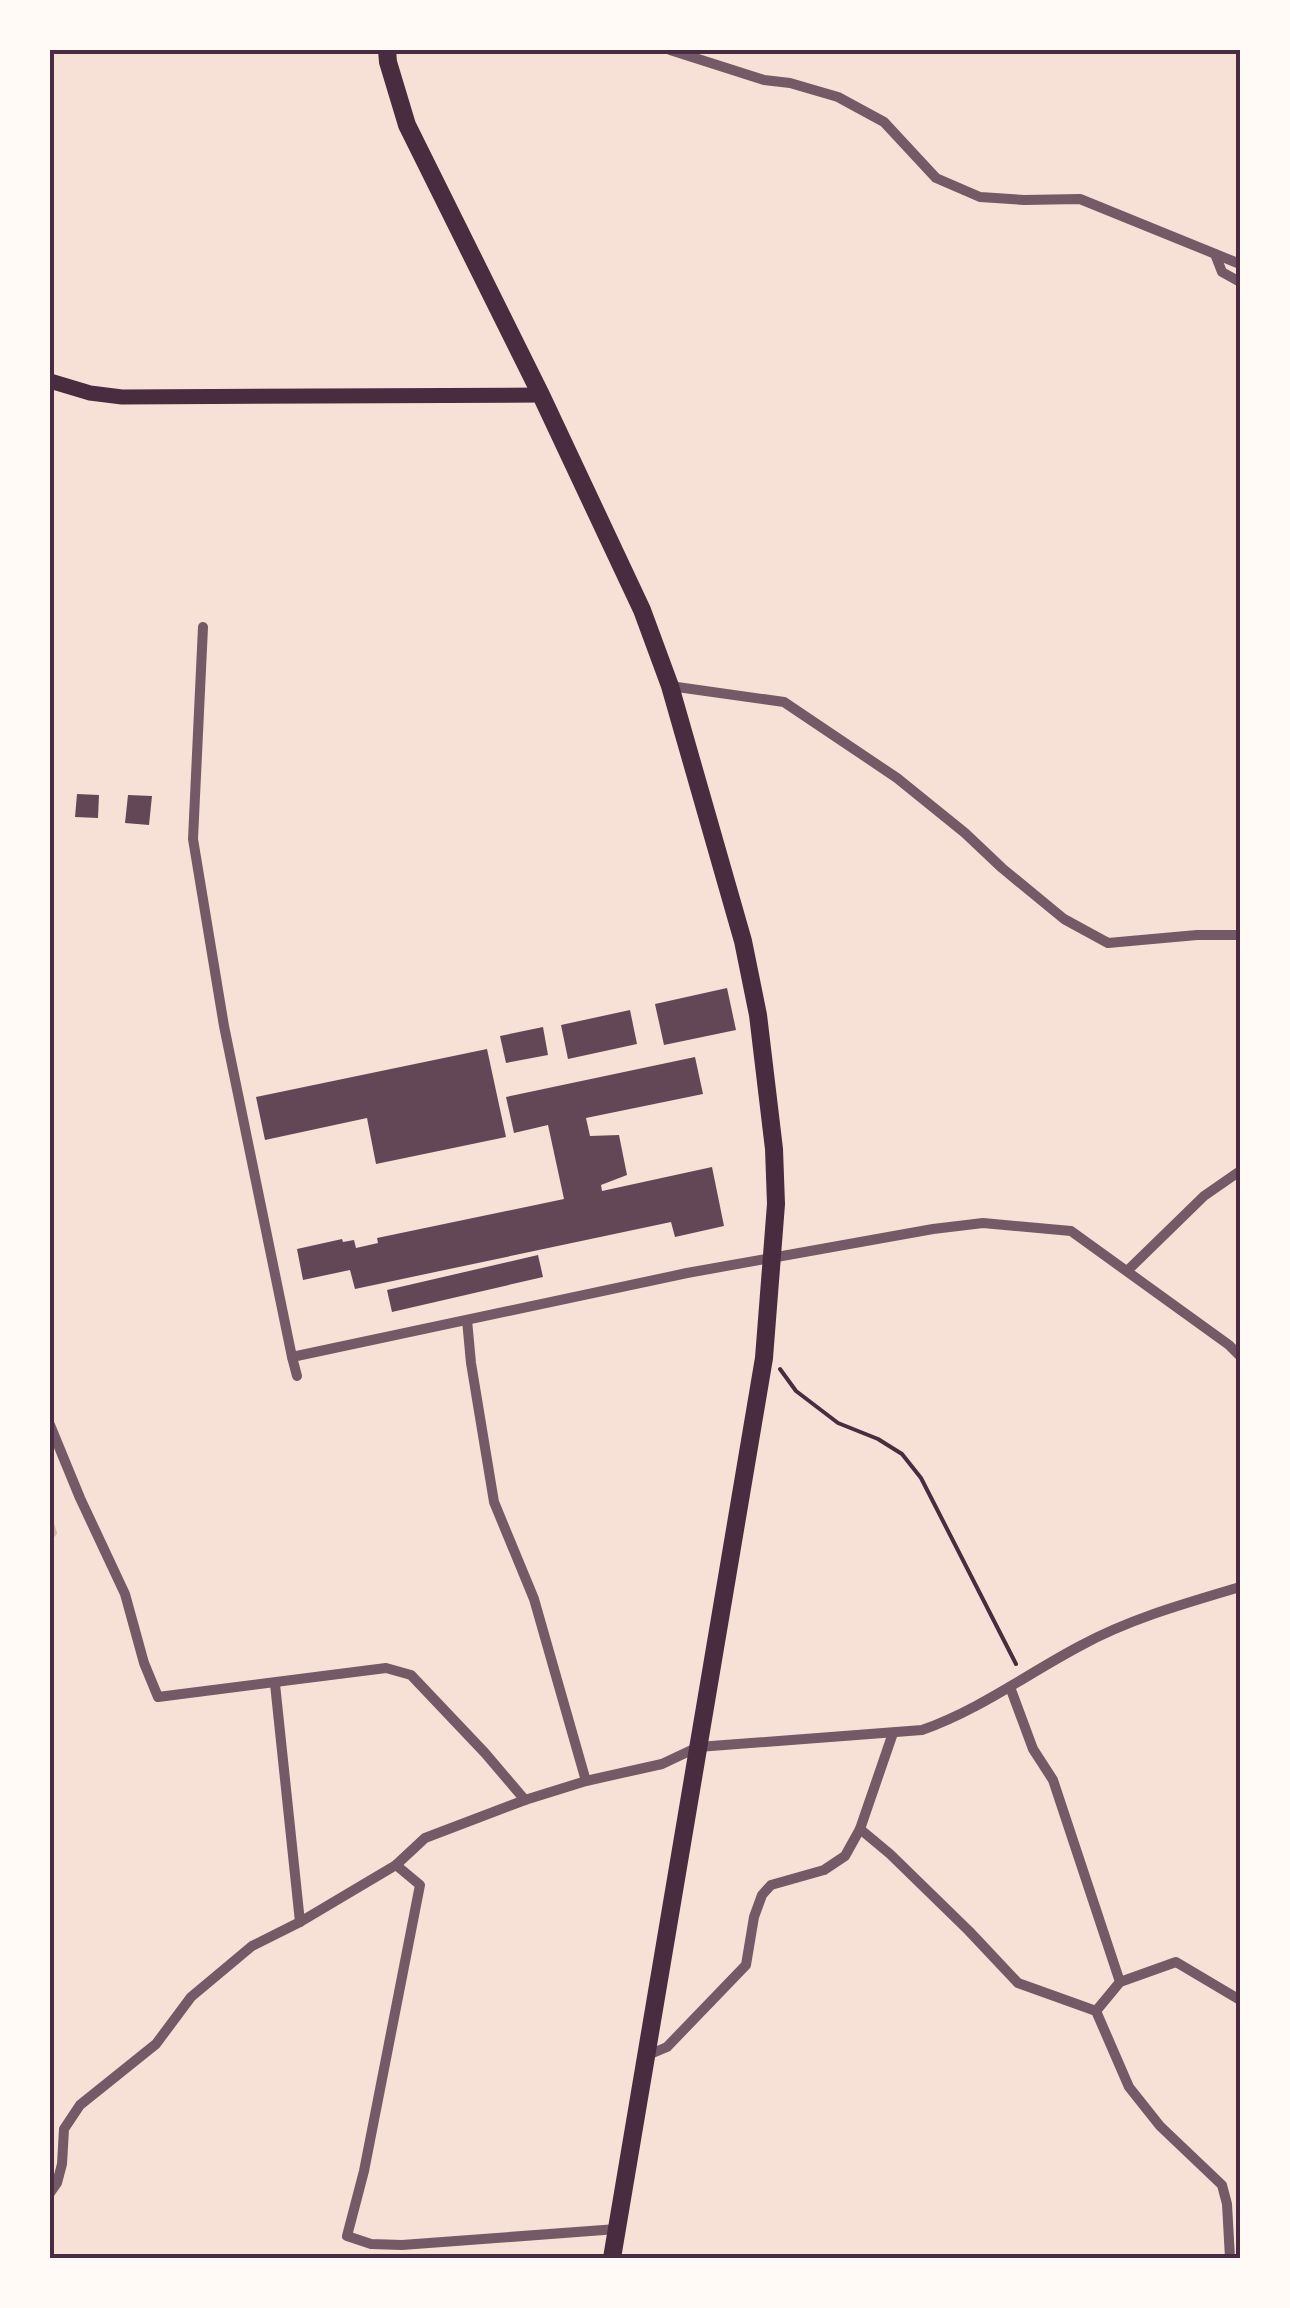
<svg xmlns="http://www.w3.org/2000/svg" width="1290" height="2308" viewBox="0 0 1290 2308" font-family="'Varela Round',sans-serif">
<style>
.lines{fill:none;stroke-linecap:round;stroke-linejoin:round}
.stream{stroke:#dcb8b0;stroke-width:6}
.building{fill:#644757}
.path{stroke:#4a2c40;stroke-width:4}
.minor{stroke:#755966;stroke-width:10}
.secondary{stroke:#4a2c40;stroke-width:15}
.primary{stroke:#4a2c40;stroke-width:18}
.neatline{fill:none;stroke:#4a2c40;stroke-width:4}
</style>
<rect width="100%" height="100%" fill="#f7e1d7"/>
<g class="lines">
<path class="stream" d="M50,1521L54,1533L50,1537"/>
</g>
<g class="building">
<path d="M77,794L99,795L98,818L75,817Z"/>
<path d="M128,795L152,796L149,825L125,823Z"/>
<path d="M727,988L736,1030L664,1045L655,1004Z"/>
<path d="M630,1010L637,1044L568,1059L561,1025Z"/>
<path d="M543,1027L548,1055L506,1063L500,1036Z"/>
<path d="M487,1049L506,1137L376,1164L367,1118L265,1140L256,1097Z"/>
<path d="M695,1057L703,1094L586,1118L590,1136L619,1135L627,1175L601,1185L602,1191L712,1167L724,1226L675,1237L671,1222L355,1289L350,1270L303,1280L297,1249L342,1239L343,1242L354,1240L356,1248L378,1243L377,1238L564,1199L548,1125L514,1133L506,1097Z"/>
<path d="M538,1255L543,1277L392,1312L387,1290Z"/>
</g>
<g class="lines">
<path class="path" d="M780,1369L796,1391L838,1423L878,1439L902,1454L921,1478L1016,1664"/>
<g class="minor">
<path d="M670,50L764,80L790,83L838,97L884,122L936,178L980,197L1024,200L1080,199L1240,264"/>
<path d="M1215,254L1222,272L1240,282"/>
<path d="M203,627L193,839L224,1026L292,1357"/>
<path d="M670,686L784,702L897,778L965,833L1002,868L1064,919L1108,943L1197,935H1240"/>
<path d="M1127,1271L1204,1196L1240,1171"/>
<path d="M467,1320L471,1363L494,1502L534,1599L586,1781"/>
<path d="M297,1376L292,1357L687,1273L933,1229L983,1223L1071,1231L1229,1345L1240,1356"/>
<path d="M50,1425L80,1498L125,1594L144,1663L158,1697L386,1668L411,1675L485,1753L525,1800"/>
<path d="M275,1684L300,1922"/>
<path d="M1010,1687L1033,1749L1053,1780L1120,1982"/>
<path d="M860,1829L890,1854L969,1931L1018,1983L1096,2011L1129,2087L1160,2126L1222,2185L1227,2204L1230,2258"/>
<path d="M396,1865L420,1885L364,2171L347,2236L371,2244L402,2245L617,2229"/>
<path d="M1096,2011L1120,1982L1176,1962L1240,2000"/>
<path d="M648,2055L667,2047L746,1965L754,1917L762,1895L771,1885L824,1870L845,1856L860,1829L893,1733"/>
<path d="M50,2193L57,2183L62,2164L64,2129L80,2105L156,2044L191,1997L252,1946L300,1922L396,1865L425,1838L525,1800L586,1781L662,1764L698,1747L922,1730C979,1710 1027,1674 1080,1646C1129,1619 1186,1603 1240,1587"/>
</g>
<path class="secondary" d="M50,381L90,393L122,397L541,395"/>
<path class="primary" d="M387,50L388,62L407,125L541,395L642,610L670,686L743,941L758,1015L774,1149L776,1204L764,1358L612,2258"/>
</g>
<rect width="1290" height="2308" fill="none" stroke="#fffaf5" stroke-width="105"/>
<rect x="52" y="52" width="1186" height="2204" class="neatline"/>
</svg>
